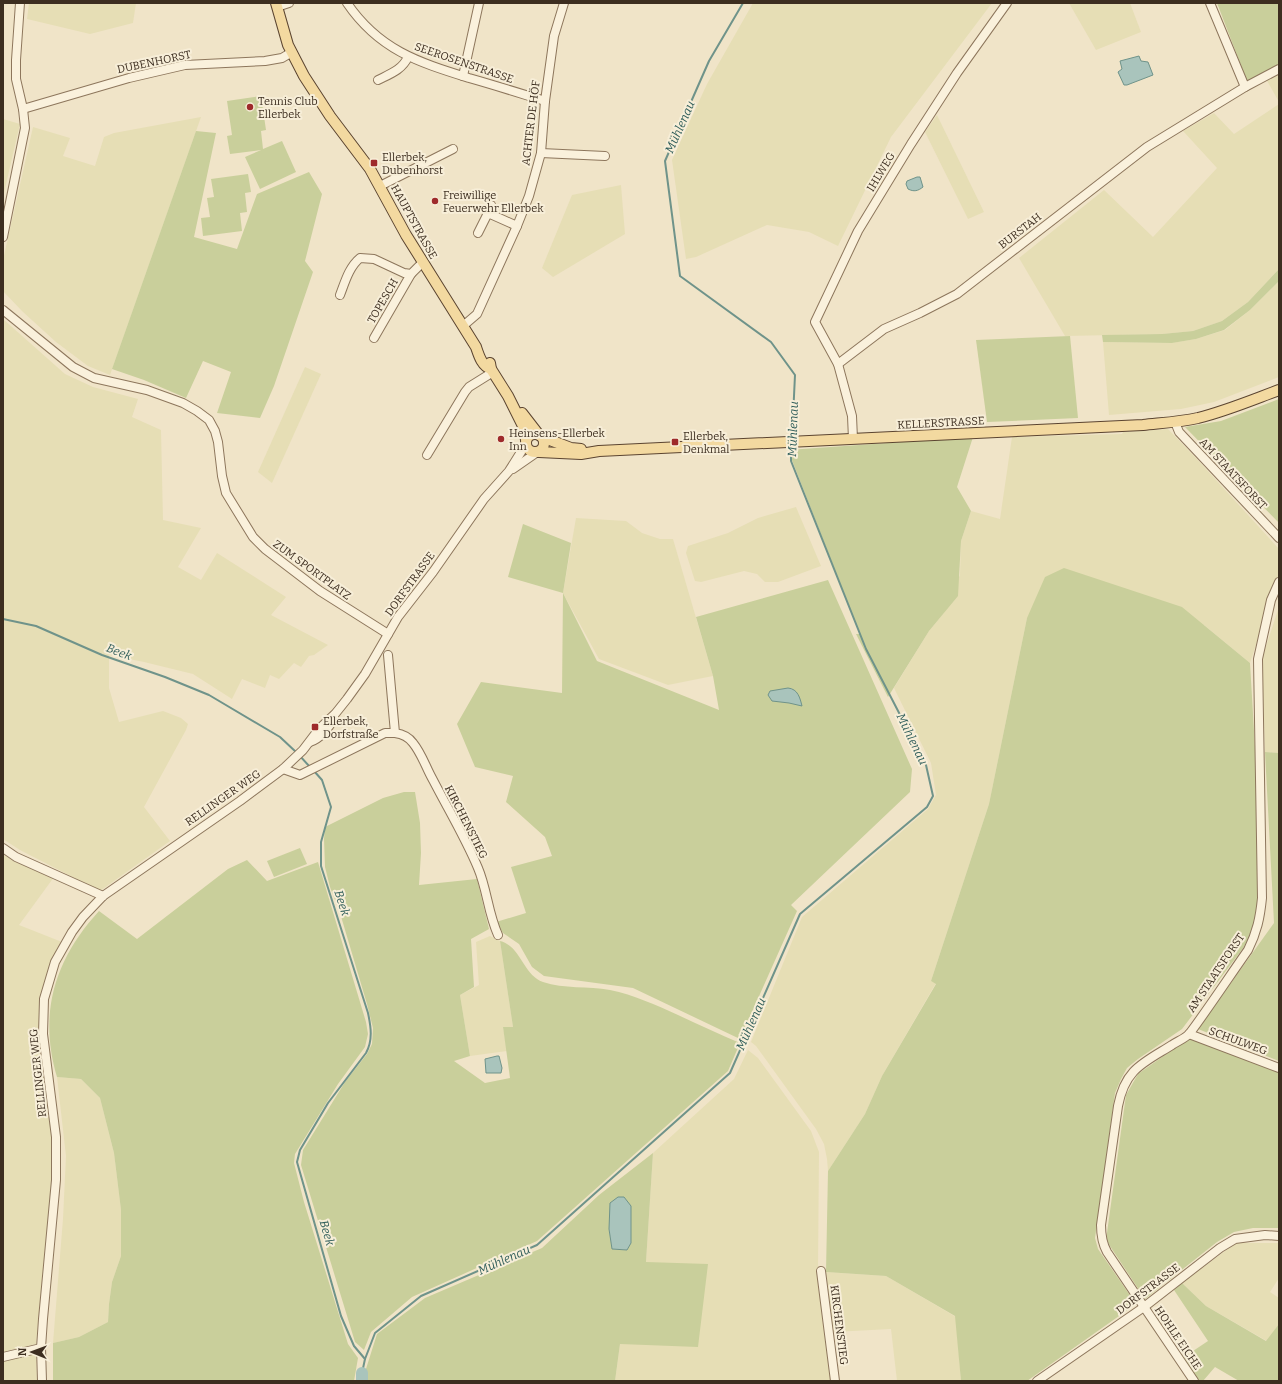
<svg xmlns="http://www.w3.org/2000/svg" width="1282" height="1384" viewBox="0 0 1282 1384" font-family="Bitter,serif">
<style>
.farmland{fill:#e6deb5}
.green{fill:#c9cf9b;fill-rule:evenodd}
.water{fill:#a9c4bc;stroke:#6f938a}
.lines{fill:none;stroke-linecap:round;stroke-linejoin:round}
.stream{stroke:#6f938a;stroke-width:2}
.river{stroke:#a9c4bc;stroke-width:12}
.minor-casing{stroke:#8d765c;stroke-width:10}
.major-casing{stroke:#5b4430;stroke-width:12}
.minor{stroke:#faf1dc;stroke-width:8}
.major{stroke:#f3d9a0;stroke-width:10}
.poi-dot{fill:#9e2a2b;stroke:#f7eed8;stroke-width:1.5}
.labels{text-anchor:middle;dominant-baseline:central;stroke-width:4;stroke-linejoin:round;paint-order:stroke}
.street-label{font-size:11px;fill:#3d2e20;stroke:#f7eed8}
.poi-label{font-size:11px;fill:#3d2e20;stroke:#f7eed8;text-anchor:start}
.water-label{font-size:12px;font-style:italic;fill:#2f5d5a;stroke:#f7eed8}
</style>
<rect width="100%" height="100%" fill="#f0e4c8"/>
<g class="farmland">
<path d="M29,3H136L133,23L90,34L27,19Z"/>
<path d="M753,3H992L891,137L838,246L809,232L767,225L696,257L686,259L672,160L707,84Z"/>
<path d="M1069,3H1130L1141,32L1096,50Z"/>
<path d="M1279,73V102L1266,79Z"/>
<path d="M1279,104V269L1248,302L1222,321L1193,331L1162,334L1065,336L1019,258L1104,190L1153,237L1217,168L1183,131L1214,113L1234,134Z"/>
<path d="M937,115L984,212L968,219L925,132Z"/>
<path d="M201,117L110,375L88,366L56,342L22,311L3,291V260L33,127L70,138L63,156L95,166L104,137L114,133Z"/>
<path d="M3,119L20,124L3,197Z"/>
<path d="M621,185L625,234L553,277L542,268L572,195Z"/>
<path d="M1279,281V377L1214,402L1181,409L1109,415L1103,342L1171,343L1196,339L1225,330L1250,310Z"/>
<path d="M3,319L65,374L93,387L138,399L132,417L161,430L163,520L201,528L178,567L201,580L217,553L286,597L271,615L328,645L314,655L309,656L301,667L294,663L279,679L270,675L265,688L242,679L232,699L193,674L144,662L109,655V688L119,722L163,711L181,718L188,724L186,730L144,807L170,841L100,891L20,850L3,839Z"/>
<path d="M305,367L321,374L272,483L258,472Z"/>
<path d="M1168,429L1196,458L1279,549V574L1250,663L1204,625L1027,618L989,804L931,981L936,983L882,1076L865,1114L828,1171L827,1159L824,1144L816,1129L756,1046L751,1042L802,917L928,809L936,795L931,763L894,688L929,631L943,614L960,575L961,541L971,511L1000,519L1012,437L1122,434L1123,432Z"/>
<path d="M796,507L821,566L778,582H765L757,574L744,571L701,582L695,581L686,553L688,546L728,533L758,518Z"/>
<path d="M576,518L626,521L642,533L660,539H673L713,676L668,685L599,659L563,593Z"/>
<path d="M1279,607V753L1265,752L1262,658Z"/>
<path d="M3,854L13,861L54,877L19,925L62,942L40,996L39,1051L52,1128V1176L36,1344L3,1352Z"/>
<path d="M490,936L500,941L513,1027H503L507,1051L470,1056L460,995L479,985L476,942Z"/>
<path d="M748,1050L758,1058L811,1131L819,1152L818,1269L831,1381H615L620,1344L646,1262L653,1153L734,1079Z"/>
<path d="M57,1077L81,1079L100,1098L114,1153L121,1210V1256L112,1282L109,1304L108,1322L79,1337L53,1343L63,1219L66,1156Z"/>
<path d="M1236,1243H1279V1278L1270,1292L1279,1298V1324L1267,1341L1206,1306L1182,1283Z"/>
<path d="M826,1272L886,1276L956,1317L961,1381H897L891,1329L833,1332Z"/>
<path d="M36,1353L37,1381H3V1360Z"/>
</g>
<g class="green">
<path d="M1217,3H1279V64L1247,81Z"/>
<path d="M261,96L266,130L261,131L263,149L282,141L296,172L260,189L245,157L261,150L230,154L227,136L232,135L227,101Z"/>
<path d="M196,131L216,133L194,237L237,249L257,194L309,172L322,194L305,261L313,272L274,386L260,418L217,413L231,372L203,361L186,398L144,380L112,369Z"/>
<path d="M248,174L251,192L245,193L247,212L240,213L242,231L203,236L201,218L210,217L207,198L214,197L211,179Z"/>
<path d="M1279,269V281L1250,310L1224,330L1196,339L1172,343L1103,342L1102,335L1162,334L1193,331L1222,321L1248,302Z"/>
<path d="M1070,336L1078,418L987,422L976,340Z"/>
<path d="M1279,399V523L1185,427L1221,421Z"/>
<path d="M973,437L957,487L971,511L961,541L958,596L929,631L888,697L856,634H860L788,450Z"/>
<path d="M523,524L571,543L563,593L597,661L719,710L713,676L696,617L828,580L912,769L910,792L791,905L797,911L740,1039L633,988L544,976L532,967L519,944L503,933L496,922L526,913L511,867L552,856L545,837L506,802L513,776L475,767L457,724L481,682L562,693L563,593L508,577Z"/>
<path d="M1064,568L1182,607L1250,663L1257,782L1258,917L1244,947L1182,1029L1138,1059L1127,1068L1121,1079L1115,1093L1095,1238L1098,1249L1136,1304L1027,1381H961L955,1316L886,1276L826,1272L828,1171L865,1114L882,1076L936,984L931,981L989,804L1027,618L1045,577Z"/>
<path d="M1265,752L1279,753V1061L1198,1029L1274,923Z"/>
<path d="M404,792H415L420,823L421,853L419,885L477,879L489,929L471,939L474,987L460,995L470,1056L454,1061L485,1083L510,1078L503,1027H513L500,941C521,946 523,975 543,982C564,989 588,986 610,990C634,995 656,1005 678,1015C699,1025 719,1034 740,1043L728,1071L537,1241L412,1297L371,1332L364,1350L355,1342L301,1165L303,1150L345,1082L367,1054L372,1044L373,1028L367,1004L340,913L330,887L325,867L324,839L325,827L383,798Z"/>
<path d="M300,848L307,864L274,877L267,861Z"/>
<path d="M247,860L267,881L318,862L366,1022L368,1034L365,1047L338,1084L295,1154L294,1163L304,1202L348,1344L358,1358L354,1381H53V1343L79,1337L108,1322L109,1304L112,1282L121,1256V1210L114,1153L100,1098L81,1079L57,1077C38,1013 55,959 99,911L137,939L228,869Z"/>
<path d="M1189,1038L1279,1071V1228H1253L1234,1232L1217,1242L1145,1299L1106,1240L1126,1095L1138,1074Z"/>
<path d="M653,1153L646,1262L708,1264L698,1347L620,1344L615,1381H365V1372L377,1334L425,1298L542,1248L599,1195ZM631,1206V1243L627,1250L612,1249L609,1229Z"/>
<path d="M1182,1283L1206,1306L1266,1341L1279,1324V1381H1239L1215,1367L1203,1381H1198L1184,1357L1208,1341L1174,1290Z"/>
</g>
<g class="water">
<path d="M1139,56L1141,61L1148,62L1153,75L1127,85H1124L1118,72L1122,69L1120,61Z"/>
<path d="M917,177H920L923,187C918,191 914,192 908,189L906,184L907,181Z"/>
<path d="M788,688C798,689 800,698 802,706L789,703L772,701L768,695L770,691Z"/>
<path d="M497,1056H499L502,1068L501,1073H486L485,1059Z"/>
<path d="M618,1197H624L631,1206V1243L627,1250L612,1249L609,1229L610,1203Z"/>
</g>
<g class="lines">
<g class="stream">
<path d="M743,3L709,61L665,161L680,276L771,342L795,375L792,438"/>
<path d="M3,619L36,626L102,655L165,677L209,695L280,737L296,752"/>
<path d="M299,755L310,767"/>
<path d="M314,771L322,780L331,807L321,842V866L368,1013C371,1027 373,1040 366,1053L328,1103L300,1150L297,1162L341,1316L354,1346L365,1359"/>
<path d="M362,1373L365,1359L375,1333L421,1296L537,1245L730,1073L800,914L927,807L933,796L926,765L866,649L791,461V444"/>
</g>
<path class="river" d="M362,1381V1373"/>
<g class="minor-casing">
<g id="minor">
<path d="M347,3C379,50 418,62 469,78C494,85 519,93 545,101"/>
<path d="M1210,3L1245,87"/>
<path d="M277,7L289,3"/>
<path d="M463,76L479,3"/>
<path d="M378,80C390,74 402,70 408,57"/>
<path d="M23,109L129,78L185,65L265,61L282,58L292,52"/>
<path d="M541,153L605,156"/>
<path d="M380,186L453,149"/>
<path d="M488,213L491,205"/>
<path d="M478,233L488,213L517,226"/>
<path d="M3,237L25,128L23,109L16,79V60L20,3"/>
<path d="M340,295C345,282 349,267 360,258L374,259L404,273L411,274L422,263"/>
<path d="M3,310L73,367L94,378L147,390L183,403L197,411L209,420L215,431L218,442L222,476L226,493L253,537L265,549L320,591L388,634"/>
<path d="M463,326L477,314L517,226L529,196L541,153L545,101L554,36L564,3"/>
<path d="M374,338L411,274"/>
<path d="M838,364L884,329L920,313L957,294L1147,147L1245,87L1279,69"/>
<path d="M1175,422L1179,432L1279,538"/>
<path d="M853,439L852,416L838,364L815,322L858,231L911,144L957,73L1007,3"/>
<path d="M427,455L465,392L469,387L493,372"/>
<path d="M513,469L536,453"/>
<path d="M388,655L395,733C402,734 408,736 413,743C422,754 426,768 433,780C448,809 465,837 478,868C487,889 488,913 498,935"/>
<path d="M310,742C320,739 329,728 334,718"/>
<path d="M283,769L300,775L385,733H395"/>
<path d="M3,848L16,857L103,896"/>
<path d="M1189,1034L1279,1068"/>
<path d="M821,1271L835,1381"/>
<path d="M3,1357L41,1348"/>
<path d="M42,1381L41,1348L43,1319L56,1180V1137L43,1034L44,999L55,962L72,932L83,917L103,896L240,801L283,769L303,750L319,729L335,714L347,699L365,674L398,617L433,572L484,499L509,471L526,444"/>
<path d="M1037,1381L1144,1307L1220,1248L1235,1239L1265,1235L1279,1236"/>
<path d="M1194,1381L1107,1252C1102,1243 1101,1235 1101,1225L1118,1106C1125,1069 1143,1063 1172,1045C1178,1041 1186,1038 1190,1033C1210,1006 1229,977 1248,950C1257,932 1260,918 1262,898L1258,659L1271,600L1279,582"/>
</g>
</g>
<g class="major-casing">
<g id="major">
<path d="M276,3L288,45L304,76L330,116L370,169L406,235L476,347C479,356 482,366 491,369"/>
<path d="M490,363L491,369L508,396L524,428L526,440"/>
<path d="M522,413L539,435"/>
<circle cx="535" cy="443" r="9"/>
<path d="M542,437L571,448L581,449"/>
<path d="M539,452L581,454L599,451L1143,425C1161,423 1180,422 1198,418C1226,411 1252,400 1279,390"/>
</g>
</g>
<use href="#minor" class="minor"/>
<use href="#major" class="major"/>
</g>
<g class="poi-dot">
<circle cx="250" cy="107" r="4"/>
<rect x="370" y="159" width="8" height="8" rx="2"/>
<circle cx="435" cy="201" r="4"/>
<circle cx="501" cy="439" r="4"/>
<rect x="671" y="438" width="8" height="8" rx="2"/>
<rect x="311" y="723" width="8" height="8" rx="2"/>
</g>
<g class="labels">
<g class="street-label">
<text transform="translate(154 62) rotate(-12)">DUBENHORST</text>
<text transform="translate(464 63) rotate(19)">SEEROSENSTRASSE</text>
<text transform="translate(531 123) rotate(-83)">ACHTER DE HÖF</text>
<text transform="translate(881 172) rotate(-59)">IHLWEG</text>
<text transform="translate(414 222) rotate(61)">HAUPTSTRASSE</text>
<text transform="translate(1020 231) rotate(-38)">BURSTAH</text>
<text transform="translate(383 301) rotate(-60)">TOPESCH</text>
<text transform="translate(941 423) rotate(-3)">KELLERSTRASSE</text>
<text transform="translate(1233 474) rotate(47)">AM STAATSFORST</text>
<text transform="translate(312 570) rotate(36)">ZUM SPORTPLATZ</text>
<text transform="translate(410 584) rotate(-54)">DORFSTRASSE</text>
<text transform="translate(223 798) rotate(-35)">RELLINGER WEG</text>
<text transform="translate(466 822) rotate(63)">KIRCHENSTIEG</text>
<text transform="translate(1216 973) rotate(-56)">AM STAATSFORST</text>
<text transform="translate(1238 1041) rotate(20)">SCHULWEG</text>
<text transform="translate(38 1073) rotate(-96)">RELLINGER WEG</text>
<text transform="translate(1148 1289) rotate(-37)">DORFSTRASSE</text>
<text transform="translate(839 1325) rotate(83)">KIRCHENSTIEG</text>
<text transform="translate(1178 1338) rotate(56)">HOHLE EICHE</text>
</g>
<g class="poi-label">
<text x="258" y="101">Tennis Club<tspan x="258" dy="13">Ellerbek</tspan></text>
<text x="382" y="157">Ellerbek,<tspan x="382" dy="13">Dubenhorst</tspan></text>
<text x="443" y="195">Freiwillige<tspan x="443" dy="13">Feuerwehr Ellerbek</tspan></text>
<text x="509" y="433">Heinsens-Ellerbek<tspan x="509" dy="13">Inn</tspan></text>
<text x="683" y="436">Ellerbek,<tspan x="683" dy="13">Denkmal</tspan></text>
<text x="323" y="721">Ellerbek,<tspan x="323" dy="13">Dorfstraße</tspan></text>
</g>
<g class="water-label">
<text transform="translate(680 127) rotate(-66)">Mühlenau</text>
<text transform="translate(793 429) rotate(-88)">Mühlenau</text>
<text transform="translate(119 652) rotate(21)">Beek</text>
<text transform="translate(912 739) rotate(64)">Mühlenau</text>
<text transform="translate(342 903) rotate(72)">Beek</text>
<text transform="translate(751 1024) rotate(-66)">Mühlenau</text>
<text transform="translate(327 1233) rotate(74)">Beek</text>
<text transform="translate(504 1260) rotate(-24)">Mühlenau</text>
</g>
</g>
<rect width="1282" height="1384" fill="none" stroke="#3d2e20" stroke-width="8"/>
<g transform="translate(32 1352) rotate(271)" stroke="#f7eed8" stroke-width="3" paint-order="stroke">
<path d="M0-3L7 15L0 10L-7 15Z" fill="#3d2e20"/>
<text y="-6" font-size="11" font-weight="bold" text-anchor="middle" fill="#3d2e20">N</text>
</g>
</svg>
